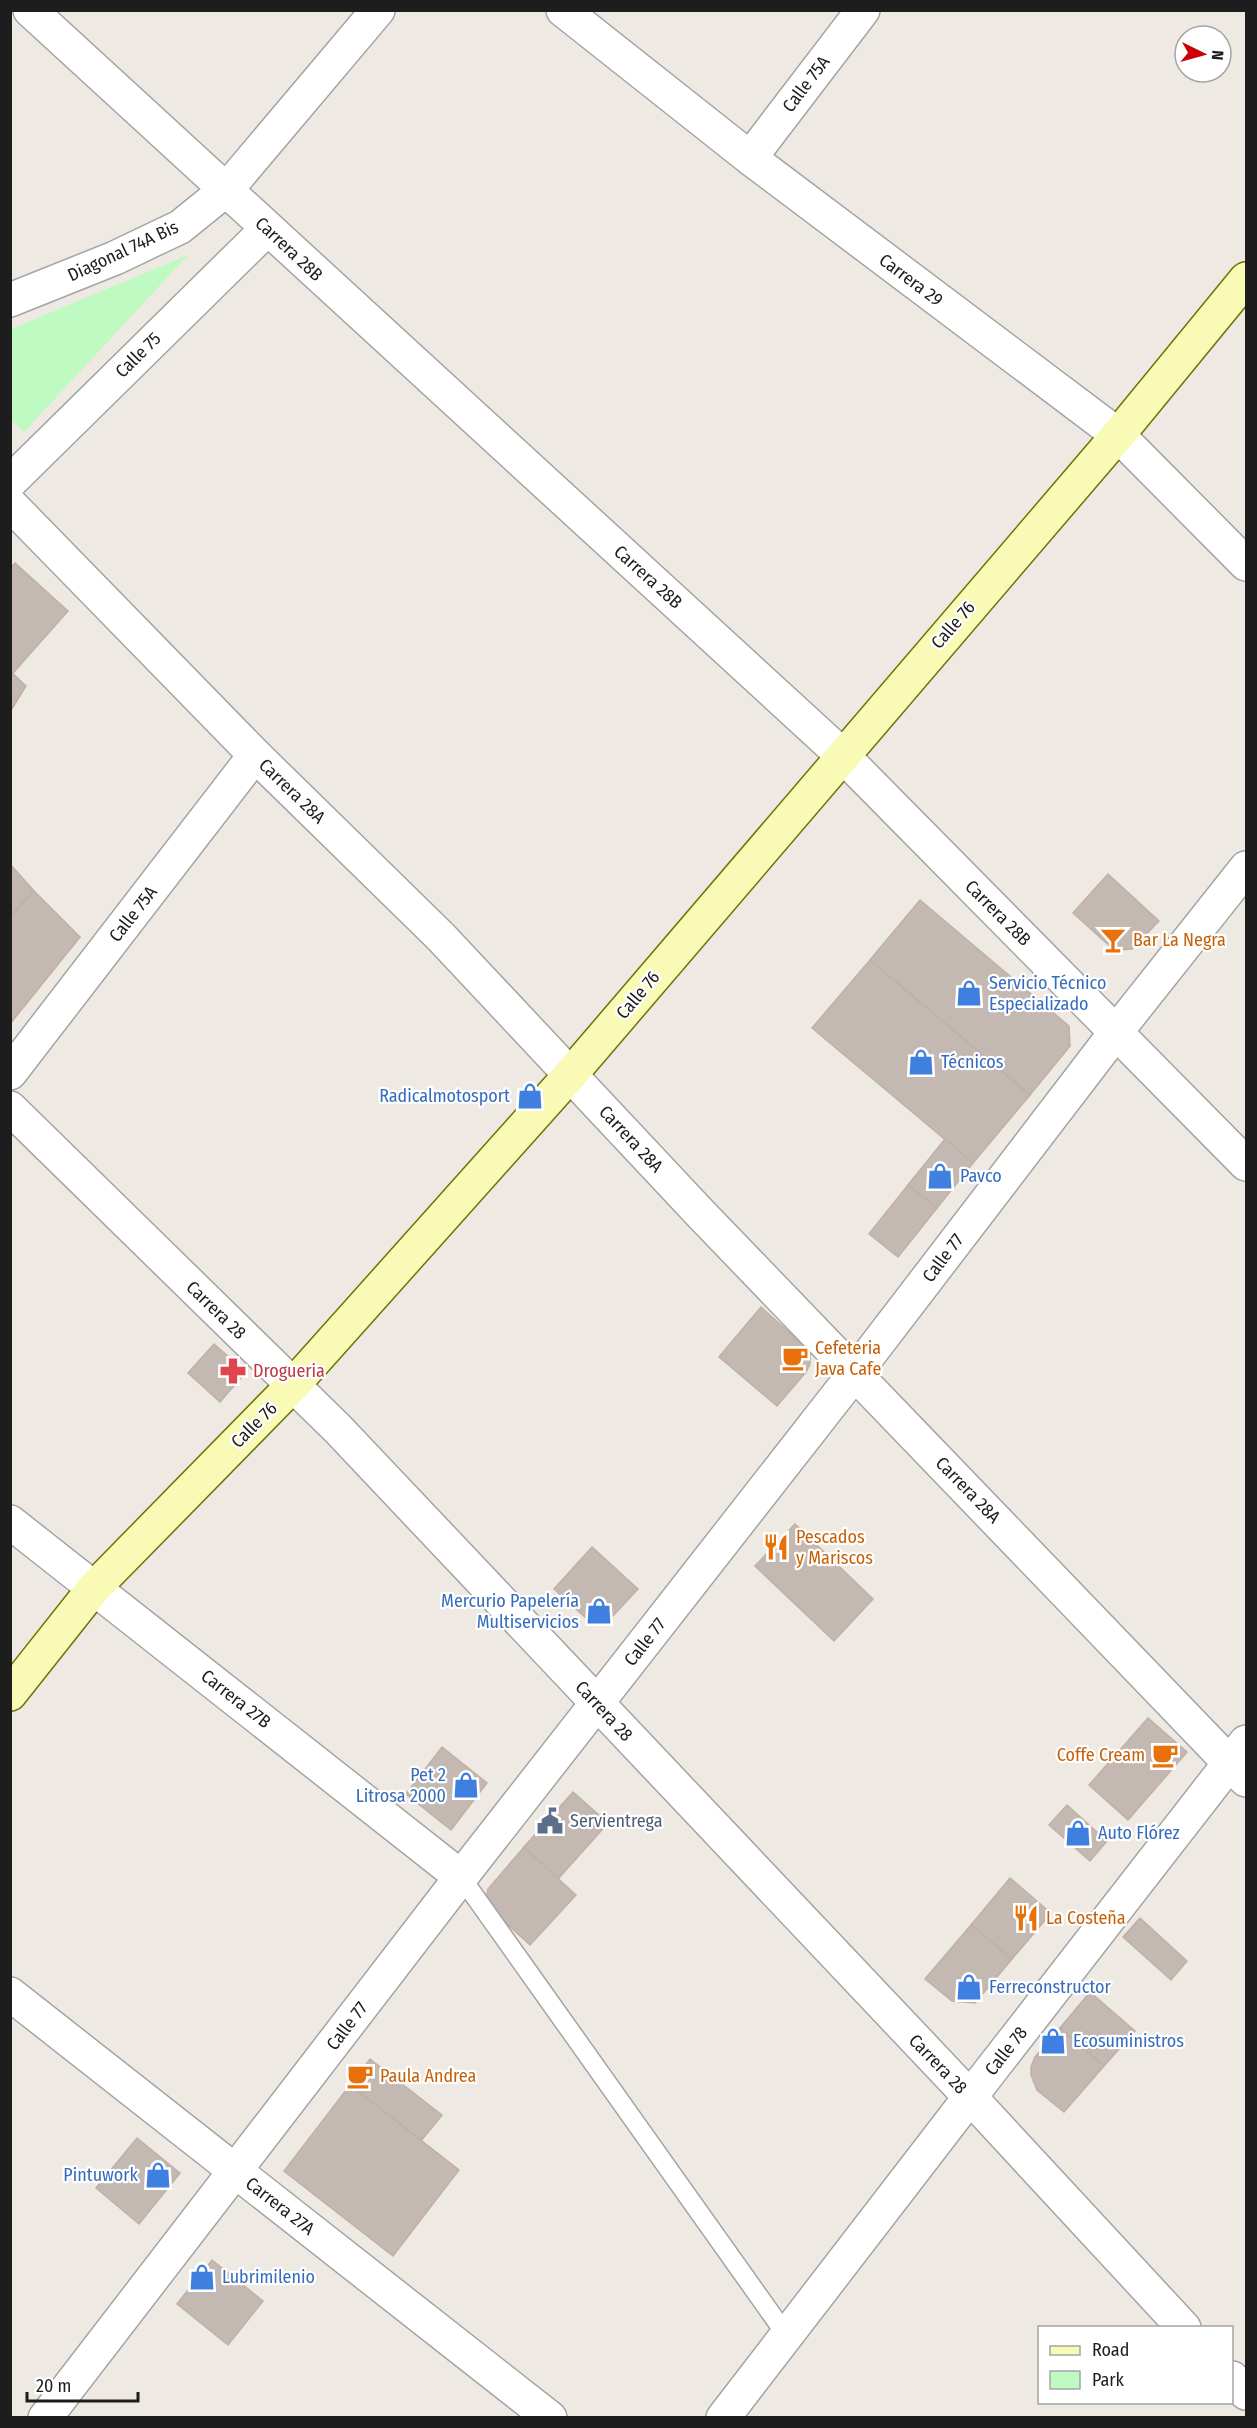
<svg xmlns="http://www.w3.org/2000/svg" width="1257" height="2428" viewBox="0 0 1257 2428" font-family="'Fira Sans Condensed',sans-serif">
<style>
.park{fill:#befac1}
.building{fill:#c3b9b2;stroke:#c0b0a5;stroke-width:1.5}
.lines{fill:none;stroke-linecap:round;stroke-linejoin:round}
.service-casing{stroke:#a4a4a4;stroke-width:21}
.minor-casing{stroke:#a4a4a4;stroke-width:36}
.tertiary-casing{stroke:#a4a4a4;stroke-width:36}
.secondary-casing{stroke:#6c7404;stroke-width:36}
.service{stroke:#fff;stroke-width:18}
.minor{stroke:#fff;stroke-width:33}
.tertiary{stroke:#fff;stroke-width:33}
.secondary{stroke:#f8fab5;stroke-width:33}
.labels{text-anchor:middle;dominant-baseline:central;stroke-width:4.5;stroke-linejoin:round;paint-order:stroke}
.street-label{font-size:18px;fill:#1d1d1d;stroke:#fff}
.food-label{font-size:18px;fill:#c56008;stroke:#fff;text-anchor:start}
.shop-label{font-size:18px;fill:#366cbe;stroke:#fff;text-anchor:start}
.health-label{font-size:18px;fill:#be3a42;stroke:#fff;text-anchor:start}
.service-label{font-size:18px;fill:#4e5e75;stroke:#fff;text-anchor:start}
</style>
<rect width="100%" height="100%" fill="#eeeae3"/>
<path class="park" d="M188,255L24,432L11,420V329Z"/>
<g class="building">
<path d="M15,563L68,611L13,673L10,671V568Z"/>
<path d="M10,671L26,686L10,712Z"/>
<path d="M10,864L34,891L10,917Z"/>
<path d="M1108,874L1159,921L1132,949L1118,950L1112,948L1073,913Z"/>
<path d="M34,891L80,937L10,1024V917Z"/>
<path d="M920,900L1069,1026L1070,1046L1030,1095L870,960Z"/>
<path d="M870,960L1030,1095L973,1163L812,1028Z"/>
<path d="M945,1139L973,1163L937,1208L908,1185Z"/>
<path d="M908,1185L937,1208L898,1257L869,1234Z"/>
<path d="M761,1307L810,1351V1364L806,1372L777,1406L719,1357Z"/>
<path d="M214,1344L246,1372L220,1402L188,1373Z"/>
<path d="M795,1524L873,1599L834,1641L755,1566Z"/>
<path d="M592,1547L638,1589L612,1617L600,1623L586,1618L554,1589Z"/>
<path d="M1148,1718L1187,1752L1128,1820L1089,1785Z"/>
<path d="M442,1747L487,1783L451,1830L406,1794Z"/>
<path d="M573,1792L608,1823L558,1879L524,1847Z"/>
<path d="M1067,1805L1107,1841L1090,1861L1049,1825Z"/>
<path d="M524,1847L576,1895L530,1945L491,1909L486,1899L488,1889Z"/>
<path d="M1010,1878L1051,1913L1012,1959L971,1925Z"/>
<path d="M1140,1918L1187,1961L1171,1980L1123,1937Z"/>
<path d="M971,1925L1012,1959L975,2003L952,2001L925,1979Z"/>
<path d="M1090,1992L1135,2031L1104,2066L1060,2028Z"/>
<path d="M1060,2028L1104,2066L1064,2112L1037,2090L1031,2075V2067L1035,2057Z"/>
<path d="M370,2059L442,2115L421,2141L350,2085Z"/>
<path d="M350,2085L459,2170L393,2256L284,2171Z"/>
<path d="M137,2138L180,2173L139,2224L96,2188Z"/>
<path d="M212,2260L263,2301L228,2345L177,2304Z"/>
</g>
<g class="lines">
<g class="service-casing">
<path id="service" d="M461,1877L787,2336"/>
</g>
<g class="minor-casing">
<g id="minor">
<path d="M30,10L842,755L1246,1164"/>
<path d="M563,10L750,158L1118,435L1246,564"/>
<path d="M750,158L863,10"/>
<path d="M10,300L115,258L180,227L227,189L378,10"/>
<path d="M10,482L267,229"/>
<path d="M10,1073L255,755"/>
<path d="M10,1522L461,1877"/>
<path d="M10,1994L550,2418"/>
<path d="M45,2418L461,1877L855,1373L1116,1032L1246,868"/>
<path d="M723,2418L970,2097"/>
</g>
</g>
<g class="tertiary-casing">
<g id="tertiary">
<path d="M10,504L255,755L441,937L700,1213L1246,1780"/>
<path d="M10,1108L338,1429L970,2097L1184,2328"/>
<path d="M970,2097L1246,1742"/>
<path d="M1232,2378L1246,2393"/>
</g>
</g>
<g class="secondary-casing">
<path id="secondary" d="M10,1694L94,1588L293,1385L571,1074L1118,435L1246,279"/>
</g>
<use href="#service" class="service"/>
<use href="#minor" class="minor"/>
<use href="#tertiary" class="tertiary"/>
<use href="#secondary" class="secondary"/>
</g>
<defs>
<g id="bar-bare" transform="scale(2.07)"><path d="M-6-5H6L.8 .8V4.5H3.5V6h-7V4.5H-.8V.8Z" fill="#e8710a" stroke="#fff" stroke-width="2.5" paint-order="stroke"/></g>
<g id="shop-bare" transform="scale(2.07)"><path d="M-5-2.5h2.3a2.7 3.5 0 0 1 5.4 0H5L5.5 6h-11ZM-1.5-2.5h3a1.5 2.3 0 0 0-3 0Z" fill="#3f7fe0" stroke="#fff" stroke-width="2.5" paint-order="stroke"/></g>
<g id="cafe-bare" transform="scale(2.07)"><path d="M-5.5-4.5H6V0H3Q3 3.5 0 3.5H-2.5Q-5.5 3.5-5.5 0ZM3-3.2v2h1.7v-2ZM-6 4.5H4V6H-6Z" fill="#e8710a" stroke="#fff" stroke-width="2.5" paint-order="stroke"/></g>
<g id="pharmacy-bare" transform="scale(2.07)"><path d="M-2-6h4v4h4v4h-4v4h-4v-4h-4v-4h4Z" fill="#e0444e" stroke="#fff" stroke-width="2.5" paint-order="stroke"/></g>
<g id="restaurant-bare" transform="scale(2.07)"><path d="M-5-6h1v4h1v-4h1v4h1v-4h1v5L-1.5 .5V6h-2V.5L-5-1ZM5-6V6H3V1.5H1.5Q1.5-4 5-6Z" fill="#e8710a" stroke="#fff" stroke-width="2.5" paint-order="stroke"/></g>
<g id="civic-bare" transform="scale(2.07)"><path d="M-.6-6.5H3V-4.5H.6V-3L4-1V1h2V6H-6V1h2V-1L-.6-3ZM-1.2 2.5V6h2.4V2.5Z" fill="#5c6f8a" stroke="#fff" stroke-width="2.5" paint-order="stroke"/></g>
</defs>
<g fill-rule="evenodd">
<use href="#bar-bare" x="1113" y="940"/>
<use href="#shop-bare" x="969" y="993"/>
<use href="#shop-bare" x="921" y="1062"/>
<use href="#shop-bare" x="530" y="1096"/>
<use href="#shop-bare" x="940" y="1176"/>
<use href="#cafe-bare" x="795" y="1358"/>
<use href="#pharmacy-bare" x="233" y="1371"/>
<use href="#restaurant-bare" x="776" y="1547"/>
<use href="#shop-bare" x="599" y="1611"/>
<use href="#cafe-bare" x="1165" y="1755"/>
<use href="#shop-bare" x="466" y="1785"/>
<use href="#civic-bare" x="550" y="1821"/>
<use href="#shop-bare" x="1078" y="1833"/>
<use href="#restaurant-bare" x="1026" y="1918"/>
<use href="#shop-bare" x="969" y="1987"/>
<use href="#shop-bare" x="1053" y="2041"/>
<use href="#cafe-bare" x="360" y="2076"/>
<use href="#shop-bare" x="158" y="2175"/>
<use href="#shop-bare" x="202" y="2277"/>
</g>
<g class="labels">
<g class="street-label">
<text transform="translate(806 84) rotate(-53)">Calle 75A</text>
<text transform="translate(289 249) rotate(43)">Carrera 28B</text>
<text transform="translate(123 251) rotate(-25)">Diagonal 74A Bis</text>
<text transform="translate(911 280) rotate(37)">Carrera 29</text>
<text transform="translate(138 355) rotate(-45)">Calle 75</text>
<text transform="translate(648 577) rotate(42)">Carrera 28B</text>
<text transform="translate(953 625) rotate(-49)">Calle 76</text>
<text transform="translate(292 791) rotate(44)">Carrera 28A</text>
<text transform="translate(998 913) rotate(45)">Carrera 28B</text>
<text transform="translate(133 914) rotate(-52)">Calle 75A</text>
<text transform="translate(638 995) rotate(-50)">Calle 76</text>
<text transform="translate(631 1139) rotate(47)">Carrera 28A</text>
<text transform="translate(943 1258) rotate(-53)">Calle 77</text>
<text transform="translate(216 1310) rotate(44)">Carrera 28</text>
<text transform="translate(254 1425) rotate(-45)">Calle 76</text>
<text transform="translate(968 1490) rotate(46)">Carrera 28A</text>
<text transform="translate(645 1642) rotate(-52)">Calle 77</text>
<text transform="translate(236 1699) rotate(38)">Carrera 27B</text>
<text transform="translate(604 1711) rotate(47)">Carrera 28</text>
<text transform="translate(347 2026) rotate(-53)">Calle 77</text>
<text transform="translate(1006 2051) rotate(-52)">Calle 78</text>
<text transform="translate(938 2064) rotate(46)">Carrera 28</text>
<text transform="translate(280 2206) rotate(38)">Carrera 27A</text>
</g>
<g class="food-label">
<text x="1133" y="940">Bar La Negra</text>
<text x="815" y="1348">Cefeteria<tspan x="815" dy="21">Java Cafe</tspan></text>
<text x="796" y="1537">Pescados<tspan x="796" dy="21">y Mariscos</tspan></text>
<text x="1145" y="1755" text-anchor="end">Coffe Cream</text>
<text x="1046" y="1918">La Costeña</text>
<text x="380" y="2076">Paula Andrea</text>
</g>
<g class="shop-label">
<text x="989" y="983">Servicio Técnico<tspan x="989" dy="21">Especializado</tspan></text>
<text x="941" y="1062">Técnicos</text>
<text x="510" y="1096" text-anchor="end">Radicalmotosport</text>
<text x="960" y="1176">Pavco</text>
<text x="579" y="1601" text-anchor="end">Mercurio Papelería<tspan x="579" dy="21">Multiservicios</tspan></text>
<text x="446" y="1775" text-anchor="end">Pet 2<tspan x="446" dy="21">Litrosa 2000</tspan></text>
<text x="1098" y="1833">Auto Flórez</text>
<text x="989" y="1987">Ferreconstructor</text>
<text x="1073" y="2041">Ecosuministros</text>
<text x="138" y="2175" text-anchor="end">Pintuwork</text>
<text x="222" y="2277">Lubrimilenio</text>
</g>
<g class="health-label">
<text x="253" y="1371">Drogueria</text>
</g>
<g class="service-label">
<text x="570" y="1821">Servientrega</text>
</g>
</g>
<rect width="1257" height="2428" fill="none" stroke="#1d1d1d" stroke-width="24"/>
<rect x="1038" y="2326" width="195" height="78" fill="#ffffff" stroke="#a5a5a5" stroke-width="1.5"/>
<rect x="1050" y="2346" width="30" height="9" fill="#f8fab5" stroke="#a5a5a5" stroke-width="1.5"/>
<text x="1092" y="2356" font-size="18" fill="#1d1d1d">Road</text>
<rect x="1050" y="2371" width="30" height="18" fill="#befac1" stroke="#a5a5a5" stroke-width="1.5"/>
<text x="1092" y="2386" font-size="18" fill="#1d1d1d">Park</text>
<g transform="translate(1203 54) rotate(95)"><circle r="28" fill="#ffffff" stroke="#a5a5a5" stroke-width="1.5"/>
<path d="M0-4.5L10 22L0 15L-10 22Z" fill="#ca0006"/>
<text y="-9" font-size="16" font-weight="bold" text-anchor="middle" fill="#1d1d1d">N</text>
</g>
<path d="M27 2392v9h111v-9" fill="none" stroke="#1d1d1d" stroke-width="3"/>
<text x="36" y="2392" font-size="18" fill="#1d1d1d" stroke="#ffffff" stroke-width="4.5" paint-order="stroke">20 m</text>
</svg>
